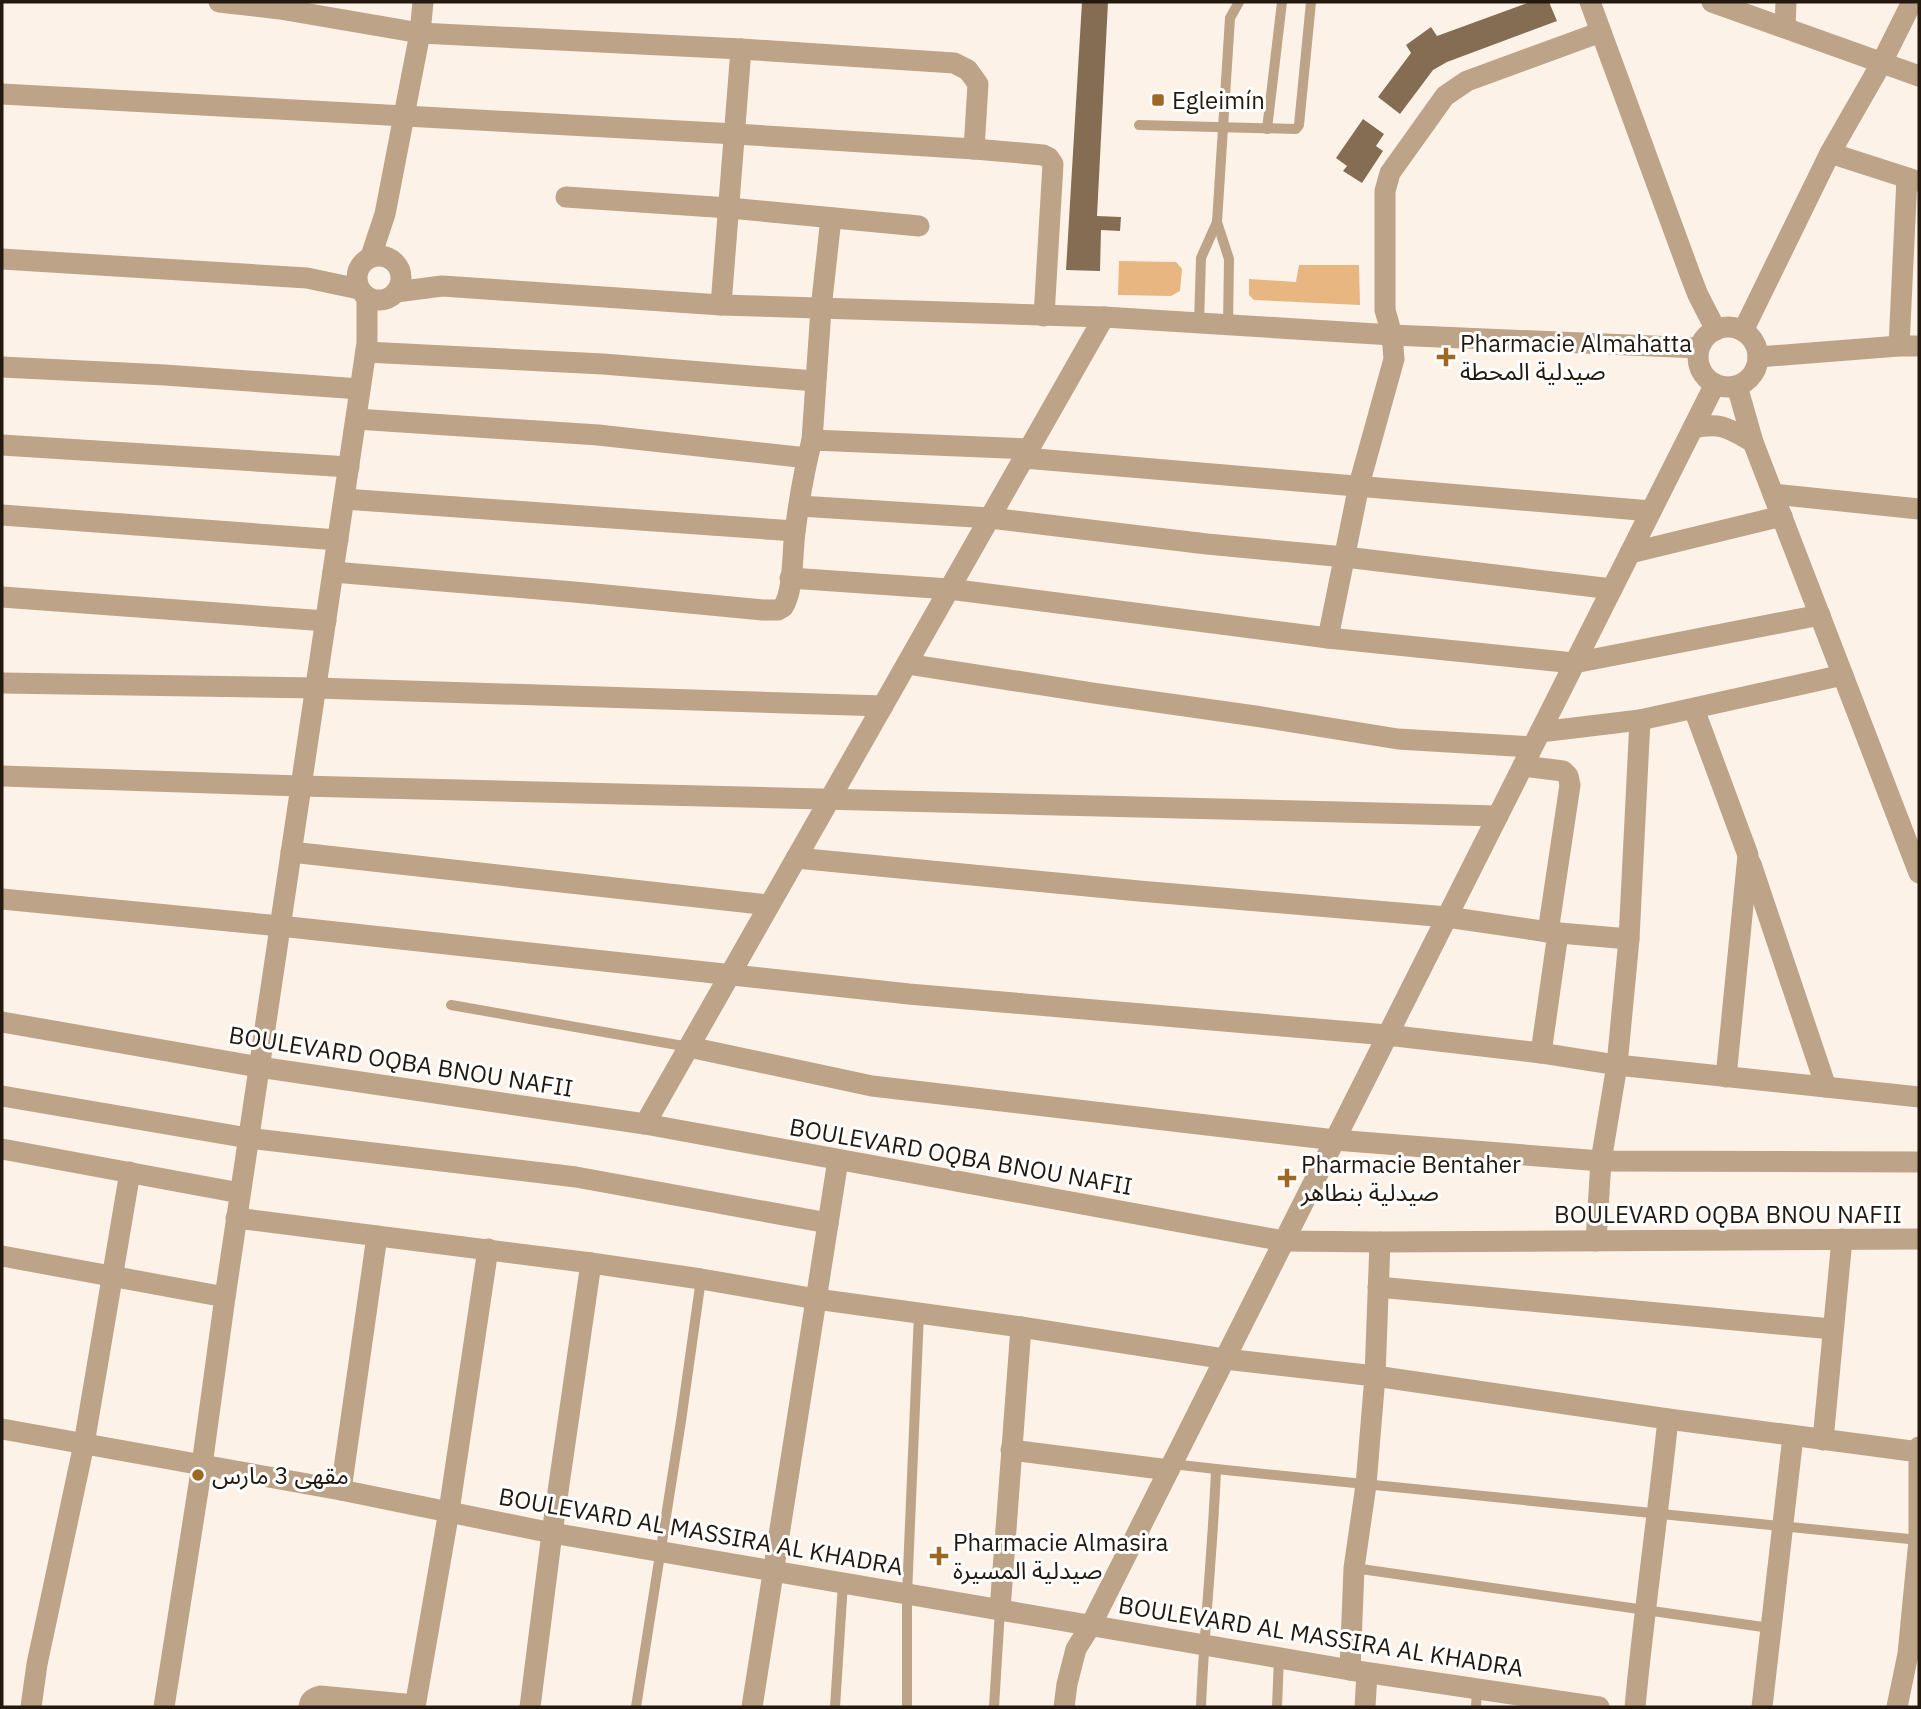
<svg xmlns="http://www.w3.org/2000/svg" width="1921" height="1709" viewBox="0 0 1921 1709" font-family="'IBM Plex Sans','Noto Sans Arabic',sans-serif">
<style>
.green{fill:#e8b680}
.building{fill:#856d54}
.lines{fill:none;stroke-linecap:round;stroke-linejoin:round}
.service{stroke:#bda388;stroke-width:10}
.minor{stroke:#bda388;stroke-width:21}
.tertiary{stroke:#bda388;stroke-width:21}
.poi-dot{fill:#9e6722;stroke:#fff;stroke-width:2.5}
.labels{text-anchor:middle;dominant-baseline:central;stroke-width:6;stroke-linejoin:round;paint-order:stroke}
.poi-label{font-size:24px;fill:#23190f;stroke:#fff;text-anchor:start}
.street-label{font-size:24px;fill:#23190f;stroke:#fff}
</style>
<rect width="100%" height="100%" fill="#fdf2e7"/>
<g class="green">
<path d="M1119,261L1176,262L1182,269L1180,291L1171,296L1118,295Z"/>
<path d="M1299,265H1359L1360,305L1254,300L1249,295V279L1296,282Z"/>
</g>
<g class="building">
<path d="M1082,2H1108L1097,216L1121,217L1120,231L1101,230L1100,271L1066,270Z"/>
<path d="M1530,2H1549L1557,21L1447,62L1433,70L1400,114L1378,97L1411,53L1406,45L1431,27L1437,36Z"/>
<path d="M1363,119L1384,134L1376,146L1383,151L1362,183L1343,171L1347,166L1336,158Z"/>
</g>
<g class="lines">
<g class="service">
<path d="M1139,125L1296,129L1299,125L1311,2"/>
<path d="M1267,129L1282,2"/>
<path d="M1217,222L1229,259L1228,325"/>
<path d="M1199,323L1201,258L1217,222L1230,18L1239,2"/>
<path d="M451,1005L689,1047"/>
<path d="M1172,1464L1216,1469C1213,1549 1204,1628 1201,1707"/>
<path d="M1216,1469L1919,1540"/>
<path d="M1354,1568L1770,1628"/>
<path d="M636,1707L681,1421L701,1279"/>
<path d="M835,1707L843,1583"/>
<path d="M907,1707V1594L919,1313"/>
<path d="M994,1707L1000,1610"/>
<path d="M1277,1707L1279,1657"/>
<path d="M1476,1707L1477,1689"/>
</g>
<g class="minor">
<path d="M219,2L280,9L420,33L741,49L954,63L968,70L978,84L974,149"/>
<path d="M1712,2L1919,76"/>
<path d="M1785,28L1786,2"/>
<path d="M2,94L735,134L974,149L1043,155L1049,158L1053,164L1044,316"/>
<path d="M1830,153L1917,181"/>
<path d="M566,197L729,208L919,226"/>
<path d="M721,305L741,49"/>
<path d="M1743,331L1830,153L1881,64L1912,2"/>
<path d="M1899,346L1907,178"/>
<path d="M366,352L603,364L815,381"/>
<path d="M2,367L165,375L360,389"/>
<path d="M356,419L598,435L807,458"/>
<path d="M812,440L1029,449"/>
<path d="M2,445L349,467"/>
<path d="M1024,458L1651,511"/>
<path d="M1773,494L1919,509"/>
<path d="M344,499L795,531"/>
<path d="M800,506L990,518L1207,544L1345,557L1612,589"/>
<path d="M2,515L338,540"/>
<path d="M1630,553L1782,516"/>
<path d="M333,572L574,592L763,610H778L783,607C794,591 792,553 795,532C799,501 804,470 812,440L821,309L831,218"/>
<path d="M790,578L949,589L1328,638L1574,663L1820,615"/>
<path d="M2,597L326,621"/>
<path d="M1328,638L1359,485L1394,359L1392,335L1385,310V191L1390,173L1445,96L1467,81L1601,32"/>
<path d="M907,664L1093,693L1255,716L1398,739L1532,747"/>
<path d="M2,683L316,688L883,706"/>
<path d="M1694,709L1748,855L1726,1077"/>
<path d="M1540,732L1640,720L1843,675"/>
<path d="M1523,766L1563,771L1568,776L1570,785L1548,932"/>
<path d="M2,776L301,786L1498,816"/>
<path d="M291,852L769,905"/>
<path d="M796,858L1139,891L1447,917L1548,932L1629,939"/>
<path d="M1751,864L1826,1087"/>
<path d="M2,899L280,926L909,994L1387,1035L1541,1053L1617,1065L1919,1097"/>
<path d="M2,1022L259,1067L645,1124L1284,1241L1380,1242L1919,1239"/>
<path d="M689,1047L872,1086L1335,1140L1601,1161L1919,1162"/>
<path d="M1541,1053L1558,933"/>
<path d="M2,1096L248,1138L576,1177L828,1223"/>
<path d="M645,1124L1104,317"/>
<path d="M2,1149L240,1193"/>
<path d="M236,1218L591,1263L701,1279L816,1299L1021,1327L1225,1359L1375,1376L1668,1419L1919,1452"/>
<path d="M1596,1241L1601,1161L1617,1065L1629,939L1640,720"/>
<path d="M2,1256L225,1297"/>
<path d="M1378,1287L1832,1329"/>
<path d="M1823,1440L1842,1239"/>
<path d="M1011,1450L1169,1470"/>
<path d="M341,1490L377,1236"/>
<path d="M1000,1610L1021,1327"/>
<path d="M1350,1670L1354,1568L1366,1485L1375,1376L1380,1242"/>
<path d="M31,1707L37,1664L84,1444L130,1172"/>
<path d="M309,1707C310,1700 313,1698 320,1696L415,1705"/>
<path d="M415,1707L449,1511L488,1249"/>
<path d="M530,1707L552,1533L591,1263"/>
<path d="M752,1707L838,1160"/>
<path d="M1064,1707L1067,1684L1076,1649L1091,1625L1715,384"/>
<path d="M1365,1707L1367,1673"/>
<path d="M1635,1707C1644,1611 1658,1515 1668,1419"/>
<path d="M1762,1707L1793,1436"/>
<path d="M1897,1707L1908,1654L1919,1540V1447"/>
</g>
<g class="tertiary">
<path d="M1590,2L1691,277L1698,295L1716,330"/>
<circle cx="379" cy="278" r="22"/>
<path d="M371,256L385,214L420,33L423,2"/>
<path d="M2,259L307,278L359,289"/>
<path d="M396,292L442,286L721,305L1104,317L1392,335L1699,348"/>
<circle cx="1728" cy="357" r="30"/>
<path d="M1758,357L1899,346H1919"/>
<path d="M1737,386L1753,442L1919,873"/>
<path d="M1693,428C1721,422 1728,428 1753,442"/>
<path d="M2,1429L341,1490L552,1533L1350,1670L1599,1707"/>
<path d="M164,1707L202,1465L225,1297L367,343V297"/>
</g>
</g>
<g class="poi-dot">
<rect x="1151" y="93" width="14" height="14" rx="3.5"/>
<path d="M1442.5 346.5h7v7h7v7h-7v7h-7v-7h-7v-7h7z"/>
<path d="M1283.5 1167.5h7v7h7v7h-7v7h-7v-7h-7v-7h7z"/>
<circle cx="198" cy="1475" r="7"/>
<path d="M935.5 1545.5h7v7h7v7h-7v7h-7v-7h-7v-7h7z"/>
</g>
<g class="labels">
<g class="poi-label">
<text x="1172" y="100">Egleimín</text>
<text x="1460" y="343">Pharmacie Almahatta<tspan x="1460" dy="28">صيدلية المحطة</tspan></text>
<text x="1301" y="1164">Pharmacie Bentaher<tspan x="1301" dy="28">صيدلية بنطاهر</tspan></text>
<text x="212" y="1475">مقهى 3 مارس</text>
<text x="953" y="1542">Pharmacie Almasira<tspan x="953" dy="28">صيدلية المسيرة</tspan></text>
</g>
<g class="street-label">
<text transform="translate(401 1061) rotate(9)">BOULEVARD OQBA BNOU NAFII</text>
<text transform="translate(961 1156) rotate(10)">BOULEVARD OQBA BNOU NAFII</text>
<text x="1728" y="1214">BOULEVARD OQBA BNOU NAFII</text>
<text transform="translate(701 1531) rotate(10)">BOULEVARD AL MASSIRA AL KHADRA</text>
<text transform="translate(1321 1636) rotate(9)">BOULEVARD AL MASSIRA AL KHADRA</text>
</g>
</g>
<rect width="1921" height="1709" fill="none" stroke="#23190f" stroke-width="7"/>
</svg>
